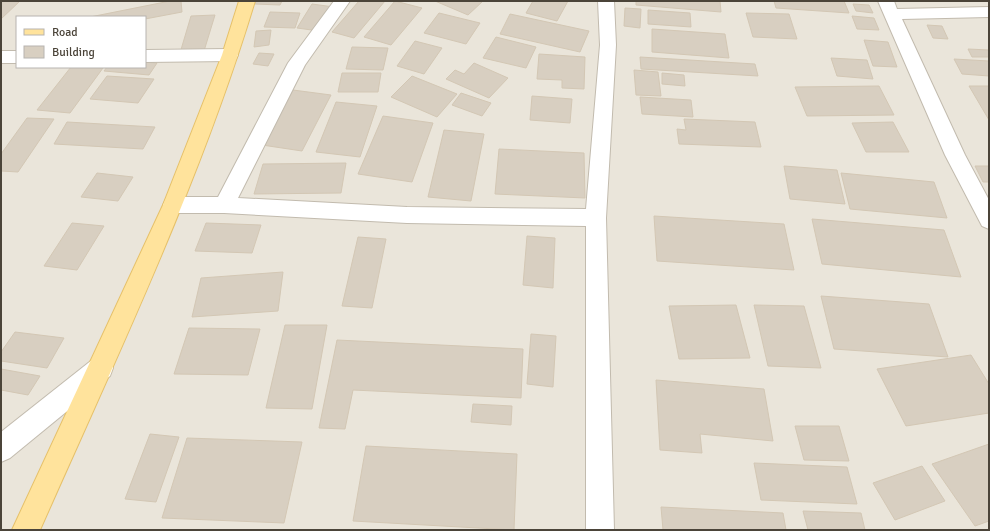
<svg xmlns="http://www.w3.org/2000/svg" width="990" height="531" viewBox="0 0 990 531" font-family="Signika,sans-serif">
<style>
.residential{fill:#eae5da;fill-rule:evenodd}
.building{fill:#d8cfc1;stroke:#d3c7b4}
.lines{fill:none;stroke-linecap:round;stroke-linejoin:round}
.minor-casing{stroke:#c2bbae;stroke-width:2}
.major-casing{stroke:#e6c16a;stroke-width:2}
.minor{fill:#fff;fill-rule:evenodd}
.major{fill:#ffe39c;fill-rule:evenodd}
</style>
<rect width="100%" height="100%" fill="#f6f3ec"/>
<path class="residential" d="M1,1H989V530H1ZM17,17H145V67H17Z"/>
<g class="building">
<path d="M1,1H20L1,19Z"/>
<path d="M170,1H181L182,12L145,19V17H90Z"/>
<path d="M256,1H282L280,5L255,4Z"/>
<path d="M359,1H385L354,38L332,32Z"/>
<path d="M395,1L422,8L391,45L364,37Z"/>
<path d="M435,1H483L468,15Z"/>
<path d="M533,1H568L557,21L526,13Z"/>
<path d="M636,1H720L721,12L636,5Z"/>
<path d="M774,1H844L849,13L776,8Z"/>
<path d="M312,4L334,7L319,31L297,28Z"/>
<path d="M853,4L869,5L873,13L856,11Z"/>
<path d="M625,8L641,9L640,28L624,26Z"/>
<path d="M648,10L690,13L691,27L648,24Z"/>
<path d="M270,12L300,13L295,28L264,27Z"/>
<path d="M439,13L480,23L466,44L424,33Z"/>
<path d="M746,13L789,14L797,39L753,37Z"/>
<path d="M510,14L589,31L580,52L500,34Z"/>
<path d="M215,15L204,51L180,53L191,16Z"/>
<path d="M852,16L874,18L879,30L857,29Z"/>
<path d="M927,25L942,26L948,39L933,38Z"/>
<path d="M652,29L725,34L729,58L652,52Z"/>
<path d="M271,30L269,45L254,47L256,31Z"/>
<path d="M496,37L536,47L526,68L483,58Z"/>
<path d="M864,40L888,42L897,67L873,66Z"/>
<path d="M415,41L442,48L424,74L397,66Z"/>
<path d="M352,47L388,48L383,70L346,69Z"/>
<path d="M968,49L989,50V57H972Z"/>
<path d="M259,53L274,54L268,66L253,64Z"/>
<path d="M539,54L585,57L584,89L562,88V80L537,79Z"/>
<path d="M640,57L755,64L758,76L641,69Z"/>
<path d="M831,58L867,60L873,79L837,76Z"/>
<path d="M954,59L989,61V76L962,74Z"/>
<path d="M145,62L157,63L149,75L104,71L107,67H145Z"/>
<path d="M474,63L508,78L489,98L446,79L455,70L464,74Z"/>
<path d="M71,67L103,68L70,113L37,110Z"/>
<path d="M634,70L658,72L661,96L636,95Z"/>
<path d="M342,73H381L378,92H338Z"/>
<path d="M662,73L684,75L685,86L662,84Z"/>
<path d="M107,76L154,79L138,103L90,99Z"/>
<path d="M412,76L457,94L437,117L391,97Z"/>
<path d="M879,86L894,115L807,116L795,87Z"/>
<path d="M969,86H989V120Z"/>
<path d="M293,90L331,95L302,151L262,145Z"/>
<path d="M461,93L491,103L482,116L452,105Z"/>
<path d="M532,96L572,99L570,123L530,120Z"/>
<path d="M640,97L691,100L693,117L642,114Z"/>
<path d="M336,102L377,106L360,157L316,152Z"/>
<path d="M383,116L433,123L412,182L358,174Z"/>
<path d="M27,118L54,119L18,172L1,171V154Z"/>
<path d="M684,119L755,122L761,147L679,144L677,129L686,130Z"/>
<path d="M67,122L155,127L143,149L54,144Z"/>
<path d="M893,122L909,152H866L852,123Z"/>
<path d="M444,130L484,134L471,201L428,197Z"/>
<path d="M499,149L584,153L585,198L495,194Z"/>
<path d="M346,163L341,193L254,194L263,164Z"/>
<path d="M784,166L837,170L845,204L790,199Z"/>
<path d="M975,166H989V182H983Z"/>
<path d="M97,173L133,177L118,201L81,197Z"/>
<path d="M841,173L934,182L947,218L850,209Z"/>
<path d="M654,216L784,224L794,270L657,261Z"/>
<path d="M812,219L944,230L961,277L822,264Z"/>
<path d="M72,223L104,226L77,270L44,266Z"/>
<path d="M206,223L261,225L252,253L195,251Z"/>
<path d="M527,236L555,238L553,288L523,285Z"/>
<path d="M358,237L386,239L372,308L342,306Z"/>
<path d="M283,272L278,311L192,317L201,278Z"/>
<path d="M821,296L929,304L948,357L834,349Z"/>
<path d="M736,305L750,358L679,359L669,306Z"/>
<path d="M754,305L804,306L821,368L768,366Z"/>
<path d="M285,325H327L312,409L266,408Z"/>
<path d="M189,328L260,329L248,375L174,374Z"/>
<path d="M15,332L64,338L47,368L1,361V352Z"/>
<path d="M531,334L556,336L553,387L527,384Z"/>
<path d="M337,340L523,349L521,398L353,390L345,429L319,428Z"/>
<path d="M971,355L989,384V413L906,426L877,369Z"/>
<path d="M1,369L40,376L28,395L1,390Z"/>
<path d="M656,380L764,389L773,441L700,434L702,453L660,450Z"/>
<path d="M473,404L512,406L511,425L471,422Z"/>
<path d="M795,426H839L849,461L804,460Z"/>
<path d="M150,434L179,437L156,502L125,499Z"/>
<path d="M187,438L302,442L284,523L162,518Z"/>
<path d="M989,444V521L975,526L932,464Z"/>
<path d="M366,446L517,454L514,530L353,521Z"/>
<path d="M754,463L847,467L857,504L761,500Z"/>
<path d="M922,466L945,501L895,520L873,483Z"/>
<path d="M661,507L783,513L786,530H663Z"/>
<path d="M803,511L861,513L865,530H808Z"/>
</g>
<g class="lines">
<g class="minor-casing">
<g id="minor">
<path d="M334,1H350L305,65L238,198L407,207L586,209L600,45L598,1H614L616,45L606,218L614,530H586V226L407,223L224,213H173L166,211L163,205L166,199L173,197H218L288,63Z"/>
<path d="M878,1H894L897,9L989,7V17L902,19L965,155L989,200V229L982,226L945,155Z"/>
<path d="M230,49L236,51L238,55L236,59L230,61L145,62V50Z"/>
<rect x="1" y="51" width="16" height="12"/>
<path d="M101,356L110,360L113,368L110,376L10,458L1,462V432L92,360Z"/>
</g>
</g>
<g class="major-casing">
<path id="major" d="M239,1H255C200,183 117,356 40,530H12L163,205L222,55Z"/>
</g>
<use href="#minor" class="minor"/>
<use href="#major" class="major"/>
</g>
<rect width="990" height="531" fill="none" stroke="#4b4439" stroke-width="4"/>
<rect x="16" y="16" width="130" height="52" fill="#ffffff" stroke="#b7b4b0"/>
<rect x="24" y="29" width="20" height="6" fill="#ffe39c" stroke="#b7b4b0"/>
<text x="52" y="36" font-size="12" fill="#4b4439">Road</text>
<rect x="24" y="46" width="20" height="12" fill="#d8cfc1" stroke="#b7b4b0"/>
<text x="52" y="56" font-size="12" fill="#4b4439">Building</text>
</svg>
